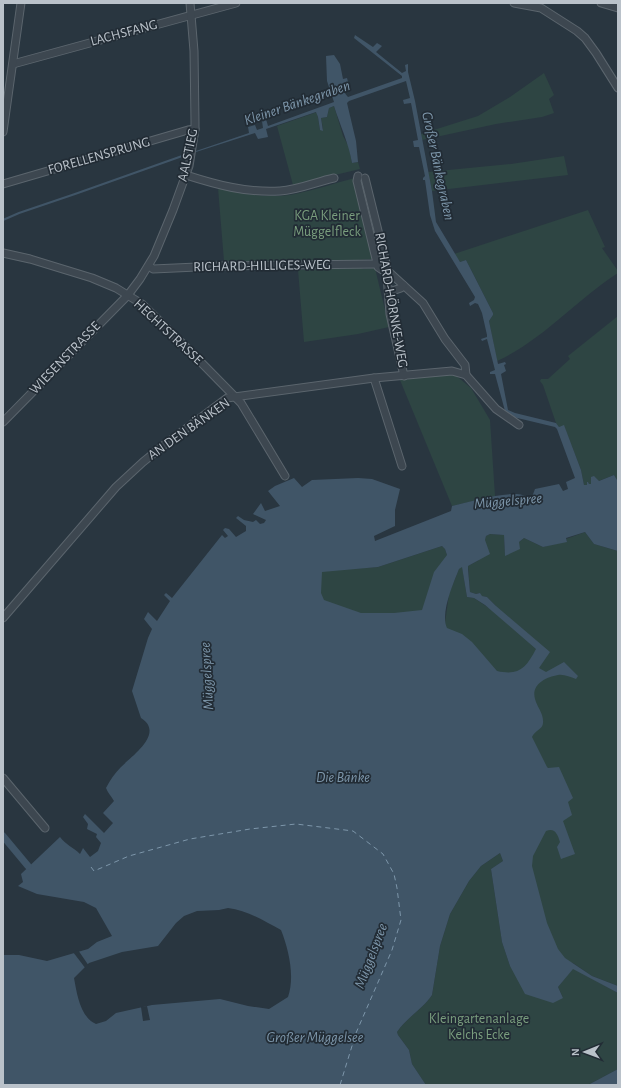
<svg xmlns="http://www.w3.org/2000/svg" width="621" height="1088" viewBox="0 0 621 1088" font-family="'Alegreya Sans',sans-serif">
<style>
.green{fill:#2e4543}
.water{fill:#405567;fill-rule:evenodd}
.pier{fill:#293640}
.lines{fill:none;stroke-linecap:round;stroke-linejoin:round}
.stream{stroke:#405567;stroke-width:2}
.canal{stroke:#405567;stroke-width:7}
.ferry{stroke:#7d96aa;stroke-width:1;stroke-dasharray:5 4;stroke-linecap:butt}
.street-casing{stroke:#5b656d;stroke-width:9}
.street{stroke:#3d4750;stroke-width:7}
.labels{text-anchor:middle;dominant-baseline:central;stroke-width:3.5;stroke-linejoin:round;paint-order:stroke}
.street-label{font-size:14px;fill:#bac2ca;stroke:#222c35}
.park-label{font-size:14px;fill:#7a9e7e;stroke:#222c35}
.water-label{font-size:15px;font-style:italic;fill:#7d96aa;stroke:#222c35}
</style>
<rect width="100%" height="100%" fill="#293640"/>
<g class="green">
<path d="M544,73L554,95L549,99L554,113L542,117L496,124L422,140L421,134L478,116L510,97Z"/>
<path d="M334,106L343,136L349,147L352,163L358,162L360,169L293,185L277,126L317,112L320,130L323,129L321,118L327,117L329,108Z"/>
<path d="M564,156L568,175L432,191L428,172L511,164Z"/>
<path d="M355,178L374,259L341,261H224L218,188C242,194 270,199 295,194C315,190 335,183 355,178Z"/>
<path d="M588,210L605,247L602,248L618,271V273C576,300 543,340 497,361L489,321L493,315V313L466,260L460,262L454,254Z"/>
<path d="M361,268L363,269L375,268L389,327L358,334L304,342L298,270Z"/>
<path d="M618,316V480L617,481L614,475L591,484H589L588,482L587,485H584L581,470L564,426L559,427L556,423L543,385L540,381L541,379H548L570,359L568,356Z"/>
<path d="M454,374L471,388L490,420L495,496L452,506L400,380Z"/>
<path d="M585,532L594,544L618,551V986L592,976L573,963L556,961L506,839L249,621L305,572L378,567L442,546L445,549L447,555L445,623L449,594L459,569L462,566L467,597L474,598L495,612L496,606L487,597L481,596L480,593L476,594L470,592L468,566L479,560L486,536L490,534L504,535L505,555L519,542L524,538L543,547L567,541L566,539Z"/>
<path d="M500,853L503,861L491,869L502,942L510,966L563,998L558,987L573,968L618,993V1069L588,1085H426L412,1064L409,1050L398,1035L397,1032C407,1017 423,1009 432,995L440,946L450,914L469,881L481,866Z"/>
</g>
<g class="water">
<path d="M355,35L373,47L377,43L382,46L376,52L402,73L406,71L405,65L408,64V72L415,101L432,191L436,222L460,262L466,260L493,313V315L489,321L498,364L505,362L506,364L504,365L506,371L501,374L508,410L515,413L556,423L559,427L564,425L581,470L584,485H587V482H588L589,484H591V477L594,476L599,481L614,475L617,480H618V551L594,544L585,532L566,538L567,542L543,547L524,538L519,542L520,549L505,556L504,535L490,534L486,536L485,540L490,554L468,566V569L470,592L476,594L480,593L482,596L487,597L496,606L550,652L539,668L546,672L564,662L578,676L576,679C570,677 564,674 558,675C545,677 531,685 535,699C537,707 544,714 543,723C543,729 534,731 532,737L547,767L548,768L559,767L573,798L568,802L572,815L563,821L575,854L561,859L557,847L560,842C558,835 555,827 546,831L533,856L532,866L547,923L558,949L565,958L592,976L618,986V993L573,969L558,987L563,998L553,1003L525,994L510,966L502,942L491,869L503,861L500,853L481,866L469,881L450,914L440,946L432,995C423,1009 407,1017 397,1032L398,1035L409,1050L412,1064L426,1085H3V955H19L47,961L88,949L97,942L112,936L96,908L84,902L37,894L18,886L23,882L21,874L60,837C66,845 73,847 80,854L83,848L90,857L98,851L101,843L96,837L97,834L87,829L88,824L83,817L85,814L104,833L113,823L103,813L114,801C111,796 108,793 106,788C110,780 115,773 121,767C132,756 165,733 141,718L132,691L148,638L152,629L144,619L148,612L157,621L170,601L164,595L166,593L172,598L222,535L225,538L228,536L223,530L225,528L229,529L236,537L246,531V526L236,518L238,516L244,520L253,522L256,520L260,524L264,523L266,520L253,514L261,503L265,511L280,506L268,491L275,486L294,478L302,487L312,480L358,478L372,479L400,489L395,510V526L374,536L375,541L451,511L452,506C473,501 495,494 517,494C522,494 526,497 532,497L535,489L559,484L563,491L568,489L566,482L575,478L557,429L555,427L509,416L505,411L495,374H490V372L495,370L487,339L482,341L481,339L487,337V335L482,313L478,304L475,303L470,306L469,303L474,300L475,297L435,231L430,215L425,180H423V178L425,176L419,147H414L413,141L418,140L411,103L404,104L403,100L410,98L406,81L349,101L347,103L356,141L358,162L352,163C349,144 340,125 334,106L329,108L327,117L321,118L323,131L320,130L318,117L316,112L266,129L268,137L258,139L255,133L196,152V151L249,133L248,127L255,125L257,130L263,128L262,121L266,119L268,126L334,102L327,81L326,56L334,55L340,64L343,79L347,78L348,82L344,83C343,89 344,93 348,97L402,78V76L354,38ZM442,546L445,549L447,555L434,572L422,610L394,613H361L324,600L321,593L322,572L378,567ZM462,567L467,597L474,598L485,605L536,649C526,668 519,676 497,671L472,642L462,634L447,628C440,614 453,584 459,569ZM228,908C247,910 264,921 281,930C289,950 295,977 288,997L269,1009L248,1006L220,999L152,1005L116,1013L106,1021L96,1024C80,1017 77,994 74,978L89,963L122,952L158,946L176,923L184,916L197,911L219,910Z"/>
<path d="M618,1069V1085H588Z"/>
</g>
<g class="pier">
<path d="M78,950L89,966L86,969L73,952Z"/>
<path d="M147,1006L150,1020L143,1021L141,1007Z"/>
</g>
<g class="lines">
<path class="stream" d="M3,220L19,213L75,194L185,155"/>
<path class="canal" d="M3,836L28,866"/>
<path class="ferry" d="M91,867L94,871L129,856L190,839L250,829L296,824L353,831L383,854L394,874L397,888L401,920L392,950L356,1033L340,1085"/>
<g class="street-casing">
<g id="street">
<path d="M514,3L541,8L577,31L585,38L596,53L618,88"/>
<path d="M601,3L618,8"/>
<path d="M13,64L236,3"/>
<path d="M3,132L21,3"/>
<path d="M186,175C217,185 247,193 280,191C298,190 316,182 334,178"/>
<path d="M358,176L357,181L378,267L384,271L389,272L423,303L445,339L465,365L466,375"/>
<path d="M365,178L386,263L390,314L404,376"/>
<path d="M3,184L188,130L195,129"/>
<path d="M3,253L30,259L92,278L116,288L142,304L185,346L241,403L285,476"/>
<path d="M149,266L153,269L219,266L377,264"/>
<path d="M389,292L401,288L403,285"/>
<path d="M374,378L402,466"/>
<path d="M3,422L128,295L140,279L154,256L173,210L189,166L195,129V122L194,51L190,3"/>
<path d="M3,618L116,487L143,462L164,445L227,398L374,378L452,371L466,375L496,409L519,425"/>
<path d="M3,778L45,828"/>
</g>
</g>
<use href="#street" class="street"/>
</g>
<g class="labels">
<g class="street-label">
<text transform="translate(124 33) rotate(-15)">LACHSFANG</text>
<text transform="translate(188 155) rotate(-78)">AALSTIEG</text>
<text transform="translate(99 156) rotate(-16)">FORELLENSPRUNG</text>
<text transform="translate(262 266) rotate(-1)">RICHARD-HILLIGES-WEG</text>
<text transform="translate(391 300) rotate(80)">RICHARD-HÖRNKE-WEG</text>
<text transform="translate(168 332) rotate(43)">HECHTSTRASSE</text>
<text transform="translate(65 358) rotate(-46)">WIESENSTRASSE</text>
<text transform="translate(189 429) rotate(-35)">AN DEN BÄNKEN</text>
</g>
<g class="park-label">
<text x="327" y="216">KGA Kleiner<tspan x="327" dy="16">Müggelfleck</tspan></text>
<text x="479" y="1019">Kleingartenanlage<tspan x="479" dy="16">Kelchs Ecke</tspan></text>
</g>
<g class="water-label">
<text transform="translate(297 103) rotate(-19)">Kleiner Bänkegraben</text>
<text transform="translate(438 166) rotate(78)">Großer Bänkegraben</text>
<text transform="translate(508 501) rotate(-5)">Müggelspree</text>
<text transform="translate(207 676) rotate(-93)">Müggelspree</text>
<text x="343" y="777">Die Bänke</text>
<text transform="translate(371 956) rotate(-69)">Müggelspree</text>
<text x="315" y="1037">Großer Müggelsee</text>
</g>
</g>
<rect width="621" height="1088" fill="none" stroke="#bac2ca" stroke-width="8"/>
<g transform="translate(585 1052) rotate(269)" stroke="#222c35" stroke-width="3" paint-order="stroke">
<path d="M0-3L7 15L0 10L-7 15Z" fill="#bac2ca"/>
<text y="-6" font-size="11" font-weight="bold" text-anchor="middle" fill="#bac2ca">N</text>
</g>
</svg>
